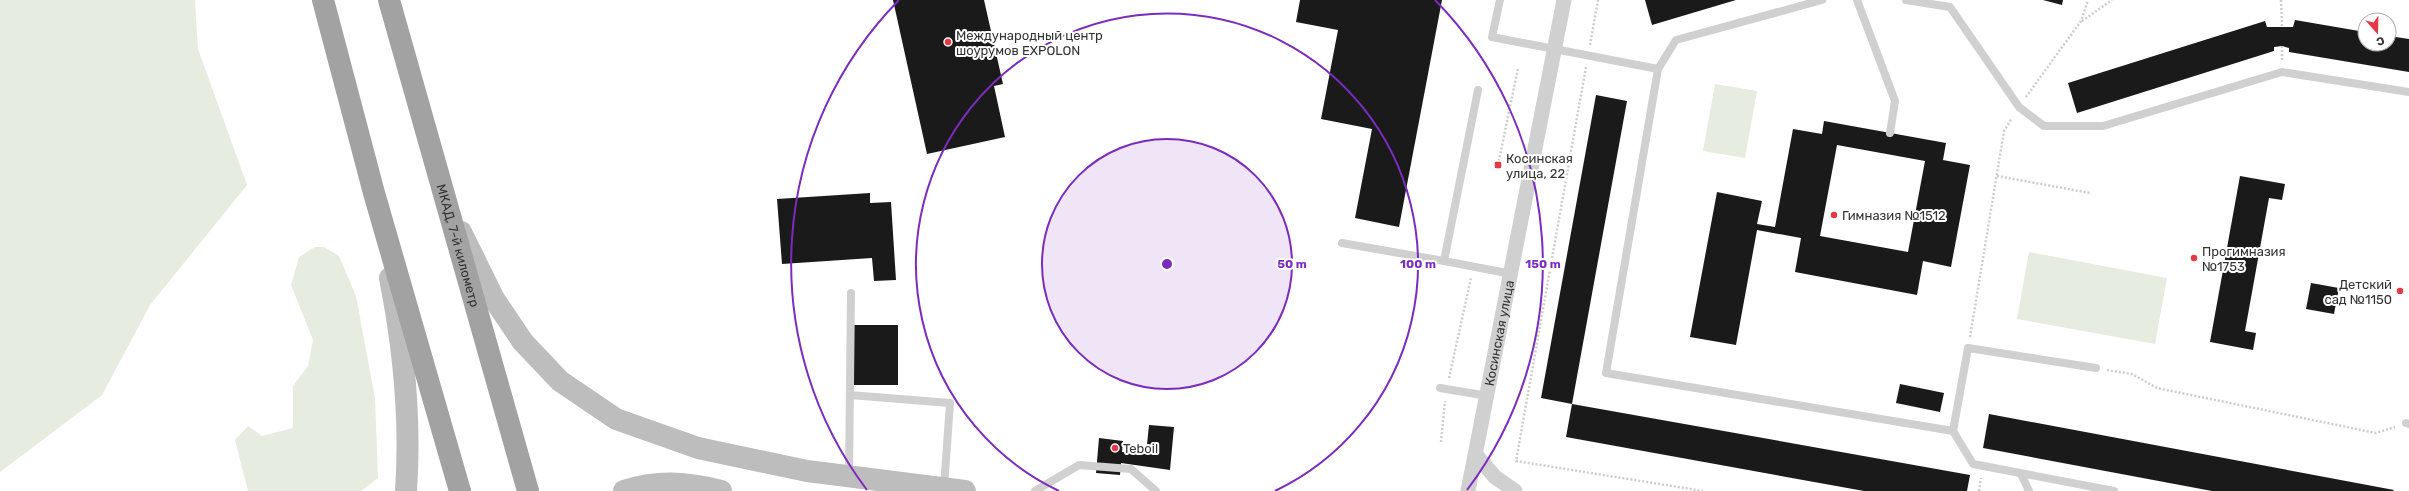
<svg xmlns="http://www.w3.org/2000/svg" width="2409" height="491" viewBox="0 0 2409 491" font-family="Rubik,sans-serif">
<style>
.green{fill:#e6ecdf}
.building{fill:#1a1a1a;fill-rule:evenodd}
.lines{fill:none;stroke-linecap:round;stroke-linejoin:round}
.path{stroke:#cdcdcd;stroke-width:2.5;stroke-dasharray:2 2;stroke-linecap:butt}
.service{stroke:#d0d0d0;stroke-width:8}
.minor{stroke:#d0d0d0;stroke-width:15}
.secondary{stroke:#bdbdbd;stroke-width:22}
.trunk{stroke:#a2a2a2;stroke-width:22}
.ring{fill:none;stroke:#7b2cbf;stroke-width:2}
.poi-dot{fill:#e63946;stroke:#fff;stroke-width:1.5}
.labels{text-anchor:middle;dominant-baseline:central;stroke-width:4;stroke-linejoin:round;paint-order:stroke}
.poi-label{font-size:13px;fill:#333;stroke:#fff;text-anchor:start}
.street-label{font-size:13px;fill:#333;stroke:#fff}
.centre{fill:#7b2cbf;stroke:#fff;stroke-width:2}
.ring-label{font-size:12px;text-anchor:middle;font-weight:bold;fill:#7b2cbf;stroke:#fff;stroke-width:4;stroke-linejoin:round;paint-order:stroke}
</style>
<rect width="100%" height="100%" fill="#fff"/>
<g class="green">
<path d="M0,0H195L198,49L247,185L150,305L102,395L0,472Z"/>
<path d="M1715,84L1757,91L1745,158L1703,151Z"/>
<path d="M315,247H324L339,256L356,296L375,398L378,478L361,491H248L235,440L248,426L262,436L293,428V386L308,366L313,340L291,285L299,257Z"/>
<path d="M2029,252L2167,278L2155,344L2017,319Z"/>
</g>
<g class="building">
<path d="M893,0H984L1003,84L994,86L1005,137L927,154Z"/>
<path d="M1300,0H1442L1399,227L1355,218L1372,129L1321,119L1338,30L1296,22Z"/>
<path d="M1645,0H1736L1652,25Z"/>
<path d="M2043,0H2063L2062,5Z"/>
<path d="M2295,20L2365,32V44H2389V36L2409,39V72L2289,52V48L2282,46L2274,47V51L2077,113L2068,83L2265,21L2267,27H2293Z"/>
<path d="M1596,95L1627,101L1572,404L1970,475L1967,491H1864L1566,437L1572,404L1541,398Z"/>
<path d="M1824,121L1946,143L1943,160L1970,165L1951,267L1923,261L1917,295L1795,272L1801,238L1757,230L1736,345L1690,337L1717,192L1762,201L1757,224L1775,227L1793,129L1822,134ZM1837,145L1925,161L1908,252L1820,236Z"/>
<path d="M2240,176L2285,184L2282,200L2269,198L2245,331L2256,333L2253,350L2210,342Z"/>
<path d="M870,193V203L891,202L896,280L874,281L872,258L782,264L777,199Z"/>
<path d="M2311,283L2339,288L2334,314L2306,309Z"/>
<rect x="853" y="325" width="45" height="60"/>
<path d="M1900,384L1944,393L1940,412L1896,403Z"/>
<path d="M1989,414L2394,490L2393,491H2212L1983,448Z"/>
<path d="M1149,425L1174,427L1170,470L1121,463L1120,475L1096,473L1099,438L1123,441L1122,452L1146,454Z"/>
</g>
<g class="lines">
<g class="path">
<path d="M2281,0L2282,26"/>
<path d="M2082,21L2112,0"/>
<path d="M1590,45L1598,0"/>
<path d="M2282,60V46"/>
<path d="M1586,67L1516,461L1703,491"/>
<path d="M2026,97L2081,21L2088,0"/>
<path d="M1498,165L1518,68"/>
<path d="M1997,176L2090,193"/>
<path d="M1970,337L2004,131L2012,118"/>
<path d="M2107,370L2132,374L2157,388L2376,433L2395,427"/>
<path d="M1449,378L1471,278"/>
<path d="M1441,442L1445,401"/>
<path d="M1979,491L1981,478"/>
</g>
<g class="service">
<path d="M1500,0L1492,37L1658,69L1606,373L1953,431"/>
<path d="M1857,0L1895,101L1890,133"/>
<path d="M1906,0L1950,7L2019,107L2044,126H2103L2282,72L2409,92"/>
<path d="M1658,69L1676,40L1822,0"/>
<path d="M1478,90L1444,261L1512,274"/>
<path d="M1342,243L1444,261"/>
<path d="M2096,368L1968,348L1953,431L1973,464L2114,491"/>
<path d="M1440,388L1488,396"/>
<path d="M850,395L950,403L944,487"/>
<path d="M2406,423L2409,424"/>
<path d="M2021,474L2029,491"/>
<path d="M849,475L851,293"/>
<path d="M1035,491L1079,465L1131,469L1156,491"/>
</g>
<g class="minor">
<path d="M1476,455L1495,477L1515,491"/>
<path id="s1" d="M1468,491L1564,0"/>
</g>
<g class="secondary">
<path d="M461,232L494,299L523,342L560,381L616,419L698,448L807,471L965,491"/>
<path d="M390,278C404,349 411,419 406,491"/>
<path d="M624,491C657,480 687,482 721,491"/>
</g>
<g class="trunk">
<path d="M323,0L374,193L460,491"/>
<path id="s2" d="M389,0L528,491"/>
</g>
</g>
<circle cx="1167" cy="264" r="125" fill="#7b2cbf" fill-opacity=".12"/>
<g class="ring">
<circle cx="1167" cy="264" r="125"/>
<path d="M1059 491A251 251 0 1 1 1275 491"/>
<path d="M867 490A376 376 0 0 1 899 0M1435 0A376 376 0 0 1 1467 490"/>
</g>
<g class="poi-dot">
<circle cx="948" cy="42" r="4"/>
<rect x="1494" y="161" width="8" height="8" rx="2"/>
<circle cx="1834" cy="215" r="4"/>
<circle cx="2194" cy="258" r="4"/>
<circle cx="2400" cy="291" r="4"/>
<circle cx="1115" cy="448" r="4"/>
</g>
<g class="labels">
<g class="poi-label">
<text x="956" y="35">Международный центр<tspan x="956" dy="15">шоурумов EXPOLON</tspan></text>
<text x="1506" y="158">Косинская<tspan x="1506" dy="15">улица, 22</tspan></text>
<text x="1842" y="215">Гимназия №1512</text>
<text x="2202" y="251">Прогимназия<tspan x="2202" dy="15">№1753</tspan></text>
<text x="2392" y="284" text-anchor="end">Детский<tspan x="2392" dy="15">сад №1150</tspan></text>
<text x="1123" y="448">Teboil</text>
</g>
<g class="street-label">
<text stroke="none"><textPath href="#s2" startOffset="255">МКАД, 7-й километр</textPath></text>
<text stroke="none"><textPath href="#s1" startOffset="161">Косинская улица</textPath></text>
</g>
</g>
<circle cx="1167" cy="264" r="6" class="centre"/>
<g class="ring-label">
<text x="1292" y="268">50 m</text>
<text x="1418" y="268">100 m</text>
<text x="1543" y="268">150 m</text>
</g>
<g transform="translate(2377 32) rotate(160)"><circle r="19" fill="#ffffff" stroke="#adadad"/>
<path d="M0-3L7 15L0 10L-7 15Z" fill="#e63946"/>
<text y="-6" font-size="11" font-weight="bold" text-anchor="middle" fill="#333333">С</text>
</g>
</svg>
